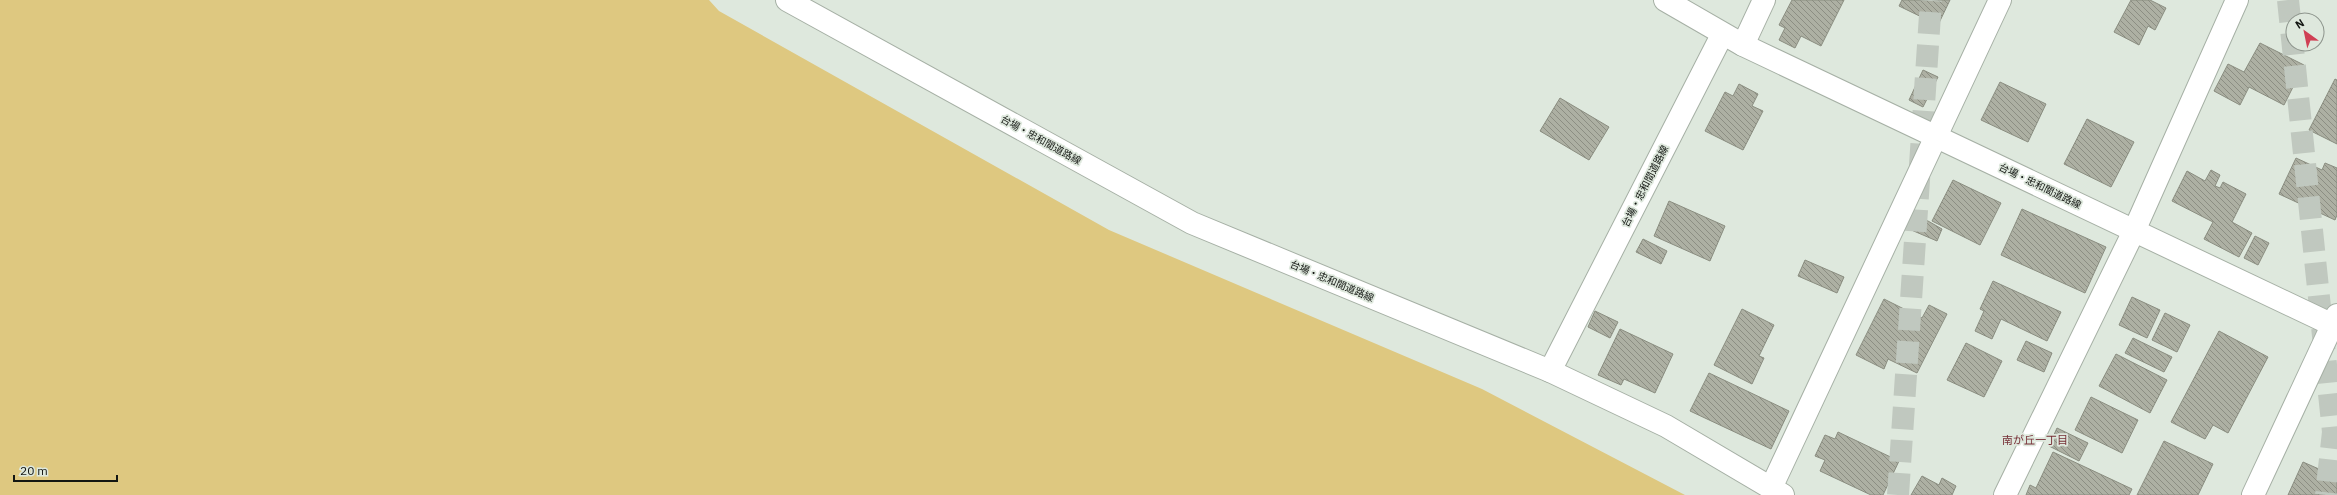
<svg xmlns="http://www.w3.org/2000/svg" width="2337" height="495" viewBox="0 0 2337 495" font-family="'IBM Plex Sans','Noto Sans JP',sans-serif">
<style>
.green{fill:#dec880}
.building{fill:url(#building-back-hatch);stroke:#8a8d80}
.lines{fill:none;stroke-linecap:round;stroke-linejoin:round}
.trunk-tunnel{stroke:#c0c8bf;stroke-width:22;stroke-dasharray:22 11;stroke-linecap:butt}
.minor-casing{stroke:#a6b0a5;stroke-width:24}
.minor{stroke:#fff;stroke-width:22}
.labels{text-anchor:middle;dominant-baseline:central;stroke-width:3.5;stroke-linejoin:round;paint-order:stroke}
.street-label{font-size:10px;fill:#131612;stroke:#dee8dd}
.neighbourhood-label{font-size:11px;fill:#762f36;stroke:#dee8dd}
</style>
<defs>
<pattern id="building-back-hatch" width="6" height="6" patternUnits="userSpaceOnUse"><rect width="6" height="6" fill="#adb0a3"/><path d="M-1 5l2 2M0 0l6 6M5-1l2 2" fill="none" stroke="#8c8e83"/></pattern>
</defs>
<rect width="100%" height="100%" fill="#dee8dd"/>
<path class="green" d="M0,0H709L719,11L1109,230L1482,389L1685,495H0Z"/>
<g class="building">
<path d="M1792,0H1844L1821,46L1801,36L1795,48L1779,40L1785,28L1779,25Z"/>
<path d="M1902,0H1950L1938,25L1899,6Z"/>
<path d="M2131,0H2150L2166,8L2155,30L2148,26L2139,45L2114,32Z"/>
<path d="M2260,43L2304,65L2284,105L2249,87L2240,105L2214,91L2228,64L2244,72Z"/>
<path d="M1923,70L1938,77L1923,107L1909,100Z"/>
<path d="M2335,79L2337,80V144L2309,130Z"/>
<path d="M2000,82L2046,104L2028,142L1981,120Z"/>
<path d="M1739,84L1758,94L1752,106L1763,111L1743,150L1705,131L1725,92L1733,96Z"/>
<path d="M1560,98L1609,127L1589,160L1540,131Z"/>
<path d="M2087,119L2134,142L2111,187L2064,164Z"/>
<path d="M2296,158L2322,170L2325,163L2337,168V215L2335,220L2279,194Z"/>
<path d="M2211,170L2220,175L2215,186L2220,188L2223,182L2246,194L2232,222L2252,233L2239,257L2204,239L2213,222L2172,201L2187,171L2205,181Z"/>
<path d="M1953,180L2001,203L1980,245L1932,221Z"/>
<path d="M1669,201L1725,226L1710,261L1654,236Z"/>
<path d="M2022,209L2106,247L2085,293L2001,255Z"/>
<path d="M1915,217L1928,221L1942,229L1937,241L1909,229Z"/>
<path d="M2255,236L2269,243L2258,265L2244,258Z"/>
<path d="M1643,239L1667,251L1661,264L1636,252Z"/>
<path d="M1805,260L1844,277L1837,293L1798,276Z"/>
<path d="M1993,281L2061,312L2047,341L2001,319L1992,339L1975,331L1984,311L1980,309Z"/>
<path d="M2132,297L2160,310L2147,338L2119,325Z"/>
<path d="M1884,299L1922,318L1929,305L1947,314L1917,373L1888,359L1884,369L1856,355Z"/>
<path d="M1742,309L1774,325L1759,356L1764,358L1752,384L1714,365Z"/>
<path d="M1595,311L1618,322L1610,338L1588,327Z"/>
<path d="M2165,313L2190,325L2177,352L2152,340Z"/>
<path d="M1620,329L1673,354L1655,393L1624,379L1621,385L1598,375Z"/>
<path d="M2219,331L2268,357L2228,433L2213,425L2205,439L2171,422Z"/>
<path d="M2133,338L2172,357L2164,372L2125,353Z"/>
<path d="M2026,341L2052,353L2044,372L2017,360Z"/>
<path d="M1966,343L2002,361L1984,397L1947,380Z"/>
<path d="M2116,354L2167,380L2150,413L2099,386Z"/>
<path d="M1709,373L1789,411L1771,449L1690,411Z"/>
<path d="M2091,397L2138,420L2122,453L2075,430Z"/>
<path d="M2057,428L2088,443L2079,461L2049,446Z"/>
<path d="M1838,432L1899,461L1883,495H1871L1820,471L1825,460L1815,456L1825,435L1835,439Z"/>
<path d="M2164,441L2213,464L2198,495H2137Z"/>
<path d="M2053,452L2132,489L2129,495H2026L2030,485L2036,488Z"/>
<path d="M2303,462L2337,477V495H2288Z"/>
<path d="M1922,476L1939,485L1942,478L1956,486L1952,495H1911Z"/>
</g>
<g class="lines">
<g class="trunk-tunnel">
<path d="M2288,0L2333,432L2326,495"/>
<path d="M1898,495L1931,0"/>
</g>
<g class="minor-casing">
<g id="minor">
<path d="M787,0L1192,223L1550,371L1666,426L1783,495"/>
<path d="M1665,0L1743,45L2337,327"/>
<path d="M1743,45L1764,0"/>
<path d="M1550,371L1722,35"/>
<path d="M1771,488L2000,0"/>
<path d="M2005,495L2134,231L2237,0"/>
<path d="M2253,495L2337,315"/>
</g>
</g>
<use href="#minor" class="minor"/>
</g>
<g class="labels">
<g class="street-label">
<text transform="translate(1041 140) rotate(29)">台場・忠和間道路線</text>
<text transform="translate(1645 186) rotate(-63)">台場・忠和間道路線</text>
<text transform="translate(2040 186) rotate(26)">台場・忠和間道路線</text>
<text transform="translate(1332 281) rotate(23)">台場・忠和間道路線</text>
</g>
<g class="neighbourhood-label">
<text x="2035" y="440">南が丘一丁目</text>
</g>
</g>
<g transform="translate(2305 32) rotate(327)"><circle r="19" fill="#dee8dd" stroke="#8d948c"/>
<path d="M0-3L7 15L0 10L-7 15Z" fill="#d03f54"/>
<text y="-6" font-size="11" font-weight="bold" text-anchor="middle" fill="#131612">N</text>
</g>
<path d="M14 475v6h103v-6" fill="none" stroke="#131612" stroke-width="2"/>
<text x="20" y="475" font-size="12" fill="#131612" stroke="#dee8dd" stroke-width="3" paint-order="stroke">20 m</text>
</svg>
